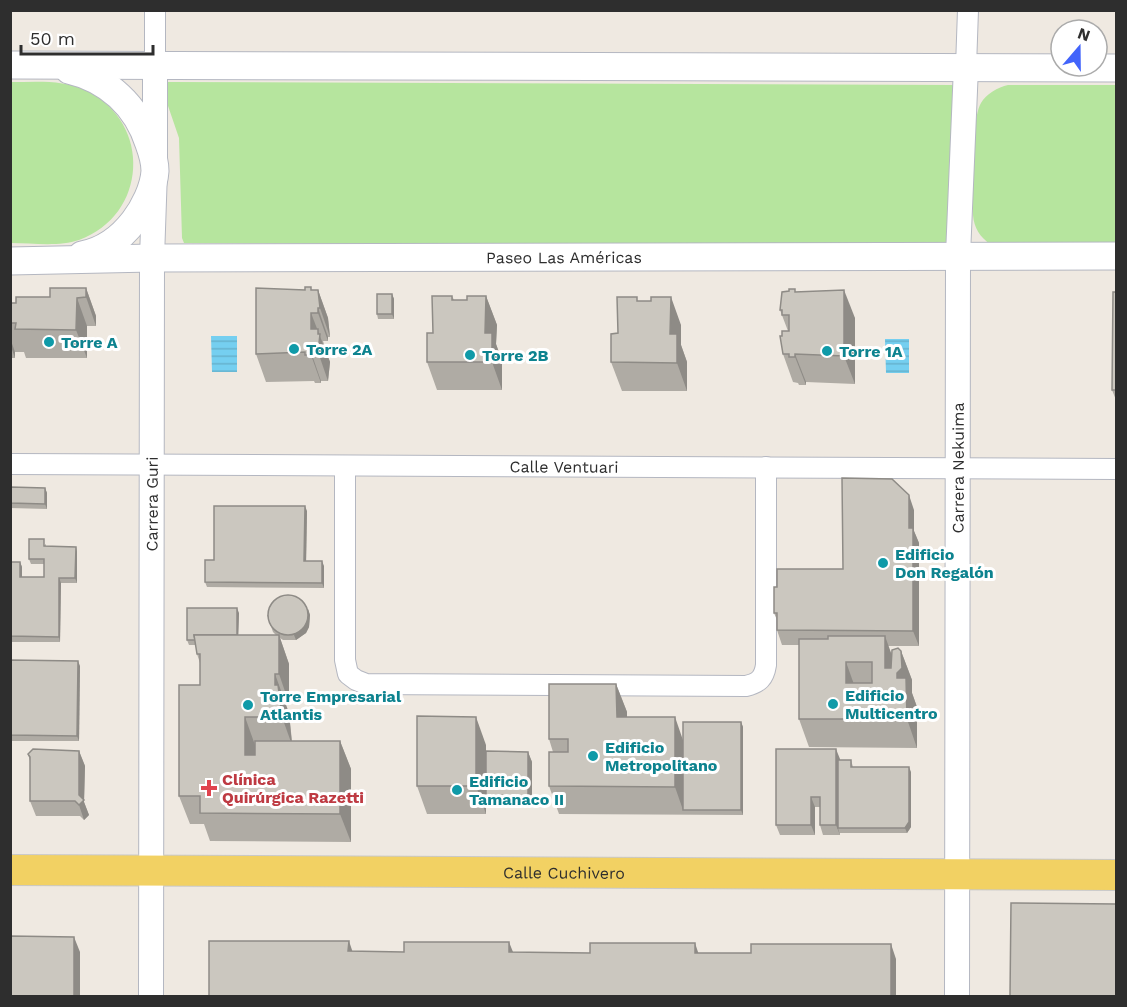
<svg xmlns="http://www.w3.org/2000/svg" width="1127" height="1007" viewBox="0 0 1127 1007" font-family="'Work Sans',sans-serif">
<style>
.grass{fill:#b6e59e}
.water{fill:url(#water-rules)}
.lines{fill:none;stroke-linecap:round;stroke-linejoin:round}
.minor-casing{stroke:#b4b7c1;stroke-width:22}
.tertiary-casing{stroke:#b4b7c1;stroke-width:26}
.secondary-casing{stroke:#b4b7c1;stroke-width:29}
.primary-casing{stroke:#c9c9c9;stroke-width:32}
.minor{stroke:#fff;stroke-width:20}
.tertiary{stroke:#fff;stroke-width:24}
.secondary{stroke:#fff;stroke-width:27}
.primary{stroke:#f2d163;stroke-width:30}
.wall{fill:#afaba4}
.shaded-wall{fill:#8e8b86}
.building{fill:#cbc7bf;stroke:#8e8b86;stroke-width:1.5;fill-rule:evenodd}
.culture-dot{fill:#0f9aa8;stroke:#fff;stroke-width:2}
.health-dot{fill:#e0444e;stroke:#fff;stroke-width:2}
.labels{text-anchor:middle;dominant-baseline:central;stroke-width:6;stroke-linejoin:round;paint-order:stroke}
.street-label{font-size:16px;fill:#2e2e2e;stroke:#fff}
.culture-label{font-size:16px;font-weight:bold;fill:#0d838f;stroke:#fff;text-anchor:start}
.health-label{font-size:16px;font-weight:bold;fill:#be3a42;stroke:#fff;text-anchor:start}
</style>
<defs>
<pattern id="water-rules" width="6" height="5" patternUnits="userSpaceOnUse" patternTransform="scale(1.5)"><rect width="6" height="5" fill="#75cff0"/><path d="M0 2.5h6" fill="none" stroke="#66b2ce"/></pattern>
</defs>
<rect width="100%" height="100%" fill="#efe9e1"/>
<g class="grass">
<path d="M11,82C36,82 63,79 87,91C152,123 148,215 79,240C59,247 32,243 11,243Z"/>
<path d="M168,82L952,85L954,86L948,238L945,243L938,245L184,243L182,238L179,138L166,100L164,86Z"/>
<path d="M1008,85H1116V246L990,244C980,237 974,228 973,215C973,192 971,119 981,103C986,94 998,87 1008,85Z"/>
</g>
<g class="water">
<path d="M211,336H237V372H212Z"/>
<path d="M885,339H909V373H886Z"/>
</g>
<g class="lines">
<g class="minor-casing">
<g id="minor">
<path d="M155,10V65"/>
<path d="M966,67L968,10"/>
<path id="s1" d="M10,464L1116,469"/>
<path d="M345,466V660L348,674L356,680L366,684L746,686C759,683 764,678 766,665V467"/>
</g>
</g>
<g class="tertiary-casing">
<g id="tertiary">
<path id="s2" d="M151,996L152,258L155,171V65"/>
<path id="s3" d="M957,996L958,255L966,67"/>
</g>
</g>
<g class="secondary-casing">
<g id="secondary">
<path d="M10,65L1116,68"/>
<path d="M69,70C108,79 137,106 149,144C152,152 155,162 155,171C154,188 144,208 134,221C121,238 103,251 82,255"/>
<path id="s4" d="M10,261L152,258L1116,256"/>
</g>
</g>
<g class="primary-casing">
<g id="primary">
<path id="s5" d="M10,870L1116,875"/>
</g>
</g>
<use href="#minor" class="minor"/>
<use href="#tertiary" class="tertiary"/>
<use href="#secondary" class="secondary"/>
<use href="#primary" class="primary"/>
</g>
<g class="wall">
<path d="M86,288L96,316V326H87V358H26L24,352H15V358H10V303H16L50,297Z"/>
<path d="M305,290H318L328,318L330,337H328V341H323L330,362L328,381H321V383H315L314,381L266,382L256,354Z"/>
<path d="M796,292L855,318V384L806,382V385H799L798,383L793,382L783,354L782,336L788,331L780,310Z"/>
<path d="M1116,292V400L1112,390Z"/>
<path d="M392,294L394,299V319H378L377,314Z"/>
<path d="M452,296L454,300H467L486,296L497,325L496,344L502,361V390H437L427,362L433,333Z"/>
<path d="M638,301L681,325V345L687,362V391H622L611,362L618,333Z"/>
<path d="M10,487L45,488L47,493V509L10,508Z"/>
<path d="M914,510V531L919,543V646H888L892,656L901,651L912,680V693L917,707V748L809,747L799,719V645H782L777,630V620L774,613L777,587L843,569Z"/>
<path d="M307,511L306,561L324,566V588L207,587L205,582L214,560Z"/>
<path d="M46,544V546L76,547L77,552V583H61L60,642H10V562H20L22,567V577H44V564H31L29,559Z"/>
<path d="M308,609L310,615L309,627L306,633L296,640H283L280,638L289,664V703H285V705L289,713L292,741H340L351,769V842L210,841L204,824H190L179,796L200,685V663L197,654L196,645H189L187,640L239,613L238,635H276L273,632L267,615Z"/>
<path d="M10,660L80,666L79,741H11Z"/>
<path d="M616,684L627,712V717L683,740L741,722L743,727V815L559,814L549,786L553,752L549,739Z"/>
<path d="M486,745V751L528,752L532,762V806L489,805L486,796V814H427L417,786Z"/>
<path d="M79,751L85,766L84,802L89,815L84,820L80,816H36L30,801V761L28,754Z"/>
<path d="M840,760H851L853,767L911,772V827L907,833H840V835H823L820,825V807H815V835H780L776,825Z"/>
</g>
<g class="shaded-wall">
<path d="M86,288L96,316V326L86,297Z"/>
<path d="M318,290L328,318L330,337L320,308Z"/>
<path d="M844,290L855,318V384L844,356Z"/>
<path d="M392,294L394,299V319L392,314Z"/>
<path d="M486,296L497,325L496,344L502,361V390L492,362L485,333Z"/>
<path d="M671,297L681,325V345L687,362V391L677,363L670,334Z"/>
<path d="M77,298L87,326V358L76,330Z"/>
<path d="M318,308L328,337V341L318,313Z"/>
<path d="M311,313L330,362L328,381L318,352L311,329Z"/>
<path d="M10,338L15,352V358L10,344Z"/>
<path d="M311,352L321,381V383L311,355Z"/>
<path d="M795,354L806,382V385L795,357Z"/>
<path d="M45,488L47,493V509L45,504Z"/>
<path d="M909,495L914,510V531L919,543V646L913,631L909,528Z"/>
<path d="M305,506L307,511L306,566L304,561Z"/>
<path d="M76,547L77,552V583L75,578Z"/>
<path d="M322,561L324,566V588L322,583Z"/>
<path d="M20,562L22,567V582L20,577Z"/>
<path d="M59,578L61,583L60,642L59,637Z"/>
<path d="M237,608L239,613L238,645L237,640Z"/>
<path d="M308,609L310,615L309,627L306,633L296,640L294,635Z"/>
<path d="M279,635L289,664V703L279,674Z"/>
<path d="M885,636L895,664V696L885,668Z"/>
<path d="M901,651L912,680V693L917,707V748L907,719L897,678V673Z"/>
<path d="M78,661L80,666L79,741L77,736Z"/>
<path d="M846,662L856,690L846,683Z"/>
<path d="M275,674L289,713L292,745L282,717L275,685Z"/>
<path d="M616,684L627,712V745L617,717Z"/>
<path d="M245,717L255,745V783L245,755Z"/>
<path d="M476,717L486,745V814L476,786Z"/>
<path d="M675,717L685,746L683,810L675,787Z"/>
<path d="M741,722L743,727V815L741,810Z"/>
<path d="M340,741L351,769V842L340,814Z"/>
<path d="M836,749L840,759L838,828L840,835L836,825Z"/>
<path d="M79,751L85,766L84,802L89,815L84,820L79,805Z"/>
<path d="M528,752L532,762V806L528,796Z"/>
<path d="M909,767L911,772V827L907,833L905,828Z"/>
<path d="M811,797L815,807V835L811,825Z"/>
<path d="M74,937L80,952V996H74Z"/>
<path d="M349,941L354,956L348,951Z"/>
<path d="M509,942L515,957L509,952Z"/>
<path d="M695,943L700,958L695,953Z"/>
<path d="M891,944L896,959V996H891Z"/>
</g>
<g class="building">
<path d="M305,287H311V290H318L320,308H318V313H311V329H318V334H320L318,352H311V355H305V352L256,354V288L305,290Z"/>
<path d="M50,288H86V297L77,298L76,330L15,329L16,323H10V303H16V297H50Z"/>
<path d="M789,289H795V292L844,290V356L795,354V357H789V354H783L780,336H782V331H789V315H782V310H780L782,292L789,291Z"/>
<path d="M1113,292H1116V390H1112Z"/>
<rect x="377" y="294" width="15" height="20"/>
<path d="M432,296H452V300H467V296H486L485,333H492V362H427V333H433Z"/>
<path d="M617,297H637V301H651V297H671L670,334H677V363L611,362V334L618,333Z"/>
<path d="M842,478L892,479L909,495V528H913V631L777,630V613H774V587H777V569H843Z"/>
<path d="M10,487L45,488V504L10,503Z"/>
<path d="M214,506H305L304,561H322V583L205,582V560H214Z"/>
<path d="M29,539H44V546L76,547L75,578H59V637L10,636V562H20V577H44V559H29Z"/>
<circle cx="288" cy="615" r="20"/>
<path d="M187,608H237V635H194L195,640H187Z"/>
<path d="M194,635H279V674H275V685H278L282,717H245V755H255V741H340V814L200,813V796H179V685H200V654H197Z"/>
<path d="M828,636H885V668H891L892,650L898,648L901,651L902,668L897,673V678H906L907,719H799V639H828ZM846,662H872V683H846Z"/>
<path d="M10,660L78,661L77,736L10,735Z"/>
<path d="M549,684H616L617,717H675V787L549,786V752H568V739H549Z"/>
<path d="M417,716L476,717V786H417Z"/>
<rect x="683" y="722" width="58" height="88"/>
<path d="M33,749L79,751V795L84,800L79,805L75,801H30V757L28,754Z"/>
<path d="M776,749H836V825H820V797H811V825H776Z"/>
<path d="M486,751L528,752V796L486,795Z"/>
<path d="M838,760H851V767H909V822L905,828H838Z"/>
<path d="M1011,903L1116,904V996H1010Z"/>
<path d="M10,936L74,937V996H10Z"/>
<path d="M209,941H349L348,951L404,952V942H509V952L590,953V943H695V953H751V944H891V996H209Z"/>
</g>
<g class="culture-dot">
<circle cx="49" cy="342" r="6"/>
<circle cx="294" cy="349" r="6"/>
<circle cx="827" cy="351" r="6"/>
<circle cx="470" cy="355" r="6"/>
<circle cx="883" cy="563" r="6"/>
<circle cx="833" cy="704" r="6"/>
<circle cx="248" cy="705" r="6"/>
<circle cx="593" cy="756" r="6"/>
<circle cx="457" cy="790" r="6"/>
</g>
<path class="health-dot" d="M206 779h6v6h6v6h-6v6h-6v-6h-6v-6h6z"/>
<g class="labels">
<g class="street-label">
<text stroke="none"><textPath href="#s4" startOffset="554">Paseo Las Américas</textPath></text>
<text stroke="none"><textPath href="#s1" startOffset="554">Calle Ventuari</textPath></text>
<text stroke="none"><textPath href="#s3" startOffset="528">Carrera Nekuima</textPath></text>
<text stroke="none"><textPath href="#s2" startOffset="492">Carrera Guri</textPath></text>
<text stroke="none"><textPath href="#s5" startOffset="554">Calle Cuchivero</textPath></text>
</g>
<g class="culture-label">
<text x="61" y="342">Torre A</text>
<text x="306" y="349">Torre 2A</text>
<text x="839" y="351">Torre 1A</text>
<text x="482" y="355">Torre 2B</text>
<text x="895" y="554">Edificio<tspan x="895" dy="18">Don Regalón</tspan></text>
<text x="845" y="695">Edificio<tspan x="845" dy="18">Multicentro</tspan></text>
<text x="260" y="696">Torre Empresarial<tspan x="260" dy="18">Atlantis</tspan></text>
<text x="605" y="747">Edificio<tspan x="605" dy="18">Metropolitano</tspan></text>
<text x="469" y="781">Edificio<tspan x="469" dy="18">Tamanaco II</tspan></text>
</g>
<g class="health-label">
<text x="222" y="779">Clínica<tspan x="222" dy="18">Quirúrgica Razetti</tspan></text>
</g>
</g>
<rect width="1127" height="1007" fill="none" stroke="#2e2e2e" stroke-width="24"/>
<g transform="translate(1079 48) rotate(20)"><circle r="28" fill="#ffffff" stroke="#ababab" stroke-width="1.5"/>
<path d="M0-4.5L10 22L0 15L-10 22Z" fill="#4264fb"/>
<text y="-9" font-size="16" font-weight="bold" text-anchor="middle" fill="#2e2e2e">N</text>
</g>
<path d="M21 45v9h132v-9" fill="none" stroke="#2e2e2e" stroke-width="3"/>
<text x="30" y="45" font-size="18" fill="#2e2e2e" stroke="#ffffff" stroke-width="4.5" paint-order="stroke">50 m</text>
</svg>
